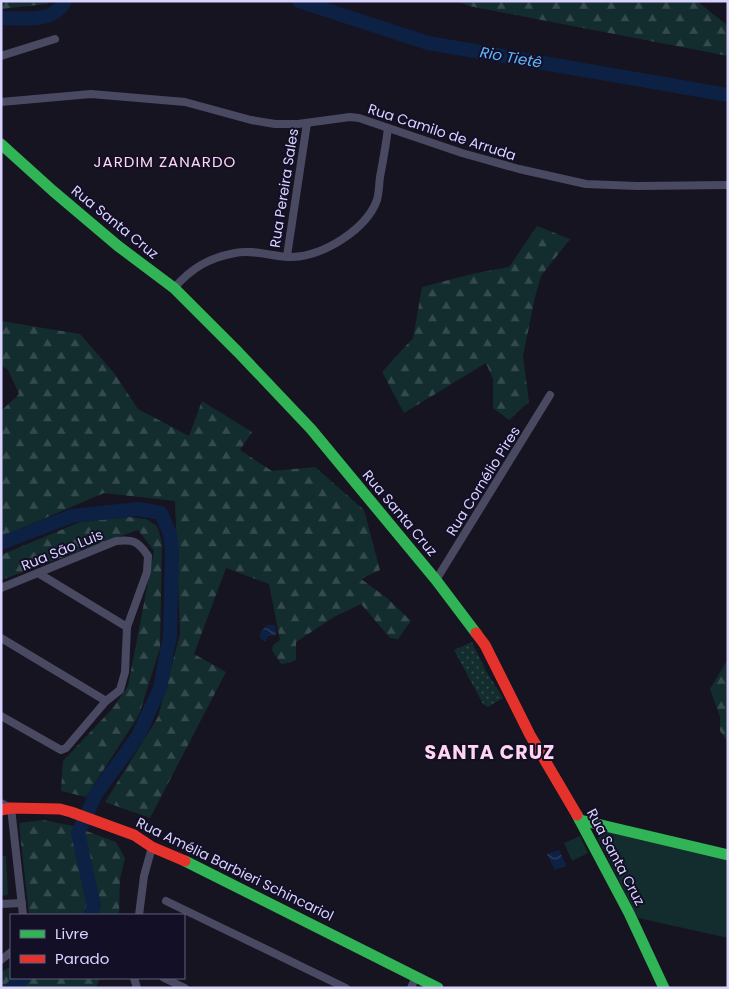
<svg xmlns="http://www.w3.org/2000/svg" width="729" height="989" viewBox="0 0 729 989" font-family="Poppins,sans-serif">
<style>
.grass{fill:#132c2d}
.forest{fill:url(#forest-firs)}
.park{fill:url(#park-dots)}
.water{fill:url(#water-waves)}
.lines{fill:none;stroke-linecap:round;stroke-linejoin:round}
.river{stroke:#0d2144;stroke-width:14}
.street{stroke:#4a4962;stroke-width:8}
.fast{stroke:#30b455;stroke-width:11}
.jam{stroke:#e5322d;stroke-width:11}
.labels{text-anchor:middle;dominant-baseline:central;stroke-width:4;stroke-linejoin:round;paint-order:stroke}
.street-label{font-size:14px;fill:#d9d4ff;stroke:#130f26}
.water-label{font-size:15px;font-style:italic;fill:#62b6ff;stroke:#130f26}
.neighbourhood-label{font-size:15px;letter-spacing:1px;fill:#ffd6f0;stroke:#130f26}
.district-label{font-size:19px;font-weight:bold;letter-spacing:1px;fill:#ffd6f0;stroke:#130f26}
</style>
<defs>
<pattern id="forest-firs" width="22" height="20" patternUnits="userSpaceOnUse" patternTransform="scale(1.25)"><rect width="22" height="20" fill="#132c2d"/><path d="M5 1l3.5 6h-7zM16 11l3.5 6h-7z" fill="#354a4c"/></pattern>
<pattern id="park-dots" width="8" height="8" patternUnits="userSpaceOnUse" patternTransform="scale(1.25)"><rect width="8" height="8" fill="#132c2d"/><path d="M2 2h.1M6 6h.1" fill="none" stroke="#354a4c" stroke-width="1.8" stroke-linecap="round"/></pattern>
<pattern id="water-waves" width="16" height="10" patternUnits="userSpaceOnUse" patternTransform="scale(1.25)"><rect width="16" height="10" fill="#0d2144"/><path d="M0 5q4-4 8 0t8 0" fill="none" stroke="#304060"/></pattern>
</defs>
<rect width="100%" height="100%" fill="#161421"/>
<g class="grass">
<path d="M607,830L728,858V938L638,918L598,839L601,832Z"/>
<path d="M580,836L588,853L572,861L564,843Z"/>
<path d="M1,856H6L8,895L1,896Z"/>
</g>
<g class="forest">
<path d="M1,1H49L47,4L1,9Z"/>
<path d="M456,1H697L728,26V56L469,6Z"/>
<path d="M537,226L570,239L541,276L535,297L523,356L529,402L509,420L493,408V379L486,363L404,413L382,372L413,338L422,287L472,274L509,267Z"/>
<path d="M1,321L80,334L114,373L138,409L189,436L202,401L252,432L240,450L272,471L315,467L364,510L380,570L361,579L387,598L411,621L398,639L390,638L361,604L334,617L296,642V660L289,663L281,664L272,650L273,645L280,640L269,584L226,568L194,654L226,672L150,818L105,802L158,717L180,634L175,501L104,493L1,537V411L19,394L8,370L1,365Z"/>
<path d="M129,517L146,519L157,526L162,542L160,648L139,715L86,797L61,791L63,761L113,708L128,686L154,551L138,530L1,580V555L80,522Z"/>
<path d="M728,659V742L720,731V717L710,689Z"/>
<path d="M43,820L73,826L116,842L125,858L120,879L119,915H29L19,823Z"/>
<path d="M11,966V978H100L96,988H1V973Z"/>
</g>
<path class="park" d="M472,642L486,671L503,698L488,707L483,704L454,650Z"/>
<g class="water">
<path d="M267,625H275L276,635L268,636L265,641L260,638V633Z"/>
<path d="M559,850L566,865L555,870L547,854Z"/>
</g>
<g class="lines">
<g class="river">
<path d="M299,1L428,43L728,95"/>
<path d="M1,18C22,18 54,24 65,1"/>
<path d="M1,543L72,516L138,509L161,513L170,534L172,553L170,636L160,688L138,736L96,794L78,833L94,906L90,915"/>
<path d="M12,988L23,978"/>
</g>
<g class="street">
<path d="M1,56L55,39"/>
<path d="M1,102L91,94L185,102L251,120L275,124H298L350,117L359,118L462,153L519,169L586,184L637,186L728,185"/>
<path d="M287,256L307,123"/>
<path d="M174,288C192,268 208,258 235,253C254,249 273,257 292,257C323,256 366,230 377,200C379,193 379,185 380,177C383,161 386,145 388,128"/>
<path d="M38,573L127,627"/>
<path d="M436,580L550,395"/>
<path d="M1,588L116,541C133,539 138,541 148,556L147,572L127,627L125,672L120,690L106,701L66,748L61,750L1,716"/>
<path d="M1,638L106,701"/>
<path d="M1,803L11,808L23,915"/>
<path d="M166,901L346,988"/>
<path d="M1,904L22,903"/>
<path d="M139,915L144,876L152,847"/>
<path d="M1,960L11,952"/>
<path d="M134,978L137,988"/>
<path d="M164,978L185,988"/>
<path d="M411,988L416,976"/>
</g>
<g class="fast">
<path d="M1,144L53,191L118,246L174,288L238,352L311,429L436,580L476,633"/>
<path d="M577,815L629,913L664,988"/>
<path d="M580,820L728,855"/>
<path d="M185,861L438,988"/>
</g>
<g class="jam">
<path d="M476,633L485,645L530,735L577,815"/>
<path d="M1,810L11,808L60,809L71,812L134,835L152,847L185,861"/>
</g>
</g>
<g class="labels">
<g class="street-label">
<text transform="translate(442 132) rotate(18)">Rua Camilo de Arruda</text>
<text transform="translate(284 188) rotate(-81)">Rua Pereira Sales</text>
<text transform="translate(115 222) rotate(39)">Rua Santa Cruz</text>
<text transform="translate(483 481) rotate(-58)">Rua Cornélio Pires</text>
<text transform="translate(400 513) rotate(50)">Rua Santa Cruz</text>
<text transform="translate(62 550) rotate(-22)">Rua São Luis</text>
<text transform="translate(616 857) rotate(62)">Rua Santa Cruz</text>
<text transform="translate(235 869) rotate(26)">Rua Amélia Barbieri Schincariol</text>
</g>
<g class="water-label">
<text transform="translate(511 57) rotate(10)">Rio Tietê</text>
</g>
<g class="neighbourhood-label">
<text x="165" y="161">JARDIM ZANARDO</text>
</g>
<g class="district-label">
<text x="490" y="752">SANTA CRUZ</text>
</g>
</g>
<rect width="729" height="989" fill="none" stroke="#d9d4ff" stroke-width="5"/>
<rect x="10" y="914" width="175" height="65" fill="#130f26" stroke="#625e7d"/>
<rect x="20" y="930" width="25" height="8" fill="#30b455" stroke="#625e7d"/>
<text x="55" y="939" font-size="15" fill="#d9d4ff">Livre</text>
<rect x="20" y="955" width="25" height="8" fill="#e5322d" stroke="#625e7d"/>
<text x="55" y="964" font-size="15" fill="#d9d4ff">Parado</text>
</svg>
